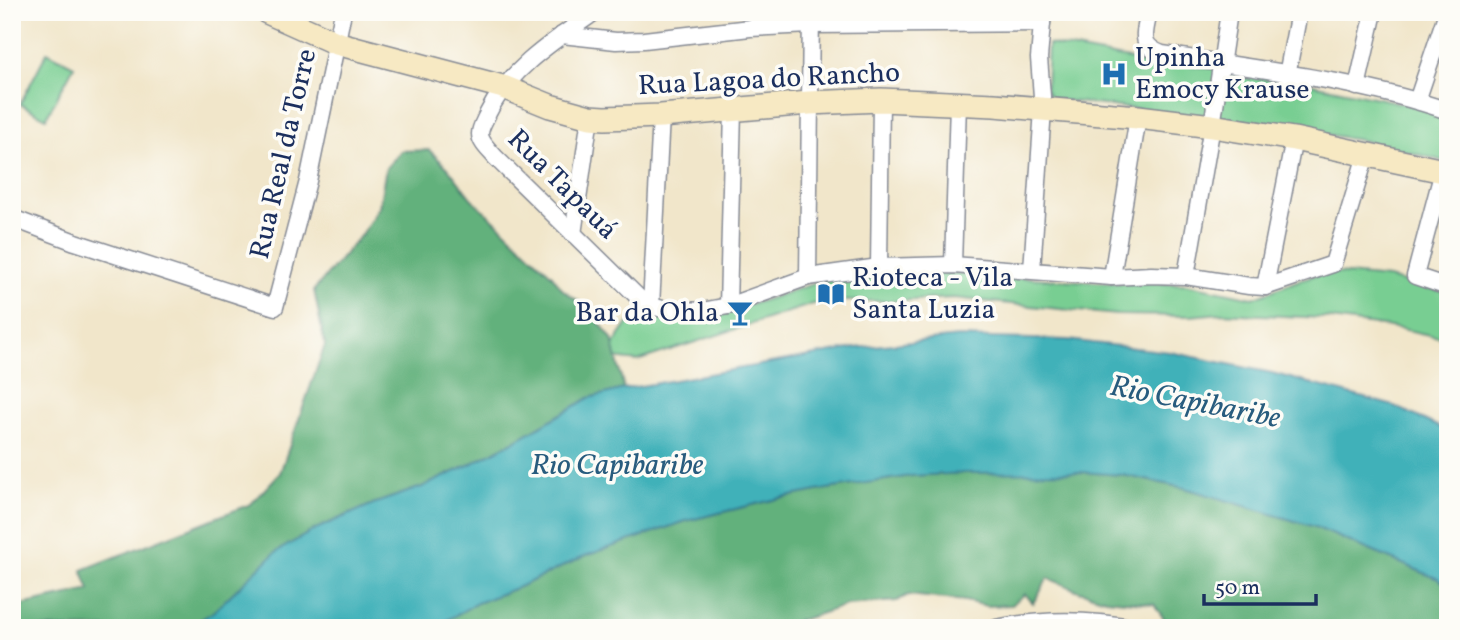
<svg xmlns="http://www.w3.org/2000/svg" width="1460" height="640" viewBox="0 0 1460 640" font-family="Vollkorn,serif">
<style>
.green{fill:#78ce92;stroke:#4a7e78;stroke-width:2}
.forest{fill:#62b17c;stroke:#3e706d;stroke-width:2}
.water{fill:#41b1b9;stroke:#2e708c;stroke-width:2}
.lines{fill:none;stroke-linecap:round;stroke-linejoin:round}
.street-casing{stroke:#868a94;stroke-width:19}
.secondary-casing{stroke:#868a94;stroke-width:26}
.street{stroke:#fff;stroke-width:16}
.secondary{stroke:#f7e9c3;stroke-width:23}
.labels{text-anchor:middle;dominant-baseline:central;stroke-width:7;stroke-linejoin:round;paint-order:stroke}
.poi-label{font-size:28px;fill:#1b2f5e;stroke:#fdfcf7;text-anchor:start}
.street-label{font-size:28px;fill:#1b2f5e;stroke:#fdfcf7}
.water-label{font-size:30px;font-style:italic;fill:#285c7e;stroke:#fdfcf7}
</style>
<rect width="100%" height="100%" fill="#fdfcf7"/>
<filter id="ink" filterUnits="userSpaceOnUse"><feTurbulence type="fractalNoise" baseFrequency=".0143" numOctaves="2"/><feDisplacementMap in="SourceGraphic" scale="14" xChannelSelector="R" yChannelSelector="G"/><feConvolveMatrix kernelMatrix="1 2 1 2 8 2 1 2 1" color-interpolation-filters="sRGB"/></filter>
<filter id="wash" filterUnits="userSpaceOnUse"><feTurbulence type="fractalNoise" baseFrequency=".00686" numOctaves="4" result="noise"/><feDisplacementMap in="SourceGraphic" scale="28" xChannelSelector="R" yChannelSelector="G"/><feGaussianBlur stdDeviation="1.57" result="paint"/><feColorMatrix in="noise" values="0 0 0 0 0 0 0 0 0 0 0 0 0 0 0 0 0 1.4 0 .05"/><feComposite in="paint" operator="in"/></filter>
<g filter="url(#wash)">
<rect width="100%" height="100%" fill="#f1e6ca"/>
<g class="green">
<path d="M1048,44L1134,60L1149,59L1289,79L1448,113V162L1365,141L1277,126L1053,99L1050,97L1046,89Z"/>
<path d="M47,52L74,66L46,118L20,104Z"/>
<path d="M893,270L1114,283L1186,284L1253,298L1305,278L1327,272L1388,278L1448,293V339L1397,328L1324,318L1221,313L1190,316L1117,315L954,298L896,301H844L813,304L637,361L605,357L638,309H645L657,314L682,320L713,315L762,301L849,272Z"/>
</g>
<g class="forest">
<path d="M429,150L448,168L471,198L552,275L563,290L588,308L612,339L624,389L589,398L511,443L461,469L422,487L373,504L316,529L276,552L213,612L188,628H12V607L90,590L82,570L251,504L280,473L325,345L314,290L362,234L379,207L386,168L401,151Z"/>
<path d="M1030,471L1080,472L1122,475L1185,488L1315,527L1436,578L1448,585V628H1170L1154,604L1106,599L1079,591L1048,578L1033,603L1025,594L1011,605L987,606L965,601L908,595L897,601L847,605L776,628L720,626L714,628H433L477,603L519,587L585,556L686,521L781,498L827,489L911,476L964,473Z"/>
</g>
<path class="water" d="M958,337L1068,340L1170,352L1272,373L1394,406L1448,431V585L1436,578L1315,527L1185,488L1122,475L1080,472L964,473L911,476L827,489L781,498L686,521L585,556L519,587L477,603L433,628H188L213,612L276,552L316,529L373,504L422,487L461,469L511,443L589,398L624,389L855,348Z"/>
</g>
<g filter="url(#ink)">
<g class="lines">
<g class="street-casing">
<g id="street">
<path d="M595,12C555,40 510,68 488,113C485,120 480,127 480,134C480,142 489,150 495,157L639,298L651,306L663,309L702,311L728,306L808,277L879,267L953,265L1112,277L1151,275L1186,276L1249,286L1265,287L1333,264L1366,155"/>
<path d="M1149,12C1145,33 1138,45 1162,54C1256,69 1358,80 1448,111"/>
<path d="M562,35L616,41L644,40L750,28L811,25L1042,23"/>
<path d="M1287,75L1299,12"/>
<path d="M1357,87L1374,12"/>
<path d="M1417,101L1447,12"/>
<path d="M1443,171L1415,276L1448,287"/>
<path d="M12,218L75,242L275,307L308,181L343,12"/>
<path d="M573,234L590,117"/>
<path d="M953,265L958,103"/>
<path d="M879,267L881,100"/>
<path d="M1032,270L1043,109L1039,58L1043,12"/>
<path d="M1186,276L1212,126L1229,12"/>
<path d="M808,277L811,12"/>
<path d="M1112,277L1138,117"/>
<path d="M1265,287L1294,139"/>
<path d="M651,306L661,116"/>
<path d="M728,306L733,110"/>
<path d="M996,628C1042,619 1089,619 1135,628"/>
</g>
</g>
<g class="secondary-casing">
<path id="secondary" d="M267,12L336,43L503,87L550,106L590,117L605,118L661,116L809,103L881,100L994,105L1138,117L1212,126L1294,139L1448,172"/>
</g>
<use href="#street" class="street"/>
<use href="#secondary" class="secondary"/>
</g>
</g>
<defs>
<g id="hospital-bare" transform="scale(2.1)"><path d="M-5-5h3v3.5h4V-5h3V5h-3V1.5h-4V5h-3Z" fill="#1f6fb2" stroke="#fdfcf7" stroke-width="2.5" paint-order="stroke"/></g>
<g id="library-bare" transform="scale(2.1)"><path d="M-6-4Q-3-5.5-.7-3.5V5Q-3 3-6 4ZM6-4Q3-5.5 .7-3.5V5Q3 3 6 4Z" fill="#1f6fb2" stroke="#fdfcf7" stroke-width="2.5" paint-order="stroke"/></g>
<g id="bar-bare" transform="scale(2.1)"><path d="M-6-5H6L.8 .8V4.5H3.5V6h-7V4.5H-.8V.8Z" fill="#1f6fb2" stroke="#fdfcf7" stroke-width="2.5" paint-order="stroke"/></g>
</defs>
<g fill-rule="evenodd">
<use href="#hospital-bare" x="1114" y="74"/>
<use href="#library-bare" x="831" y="294"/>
<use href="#bar-bare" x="740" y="313"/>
</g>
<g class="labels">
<g class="poi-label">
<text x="1135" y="58">Upinha<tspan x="1135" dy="32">Emocy Krause</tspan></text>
<text x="852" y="278">Rioteca - Vila<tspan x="852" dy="32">Santa Luzia</tspan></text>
<text x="719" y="313" text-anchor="end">Bar da Ohla</text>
</g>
<g class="street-label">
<text transform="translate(769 80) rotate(-3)">Rua Lagoa do Rancho</text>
<text transform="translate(284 154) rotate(-77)">Rua Real da Torre</text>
<text transform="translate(562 185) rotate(45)">Rua Tapauá</text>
</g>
<g class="water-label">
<text transform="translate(1195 403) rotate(11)">Rio Capibaribe</text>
<text x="617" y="466">Rio Capibaribe</text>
</g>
</g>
<rect width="1460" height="640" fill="none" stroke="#fdfcf7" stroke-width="42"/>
<path d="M1204 594v10h112v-10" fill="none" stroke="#1b2f5e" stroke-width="3.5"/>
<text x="1215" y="594" font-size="21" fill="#1b2f5e" stroke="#fdfcf7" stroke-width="5" paint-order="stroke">50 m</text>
</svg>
